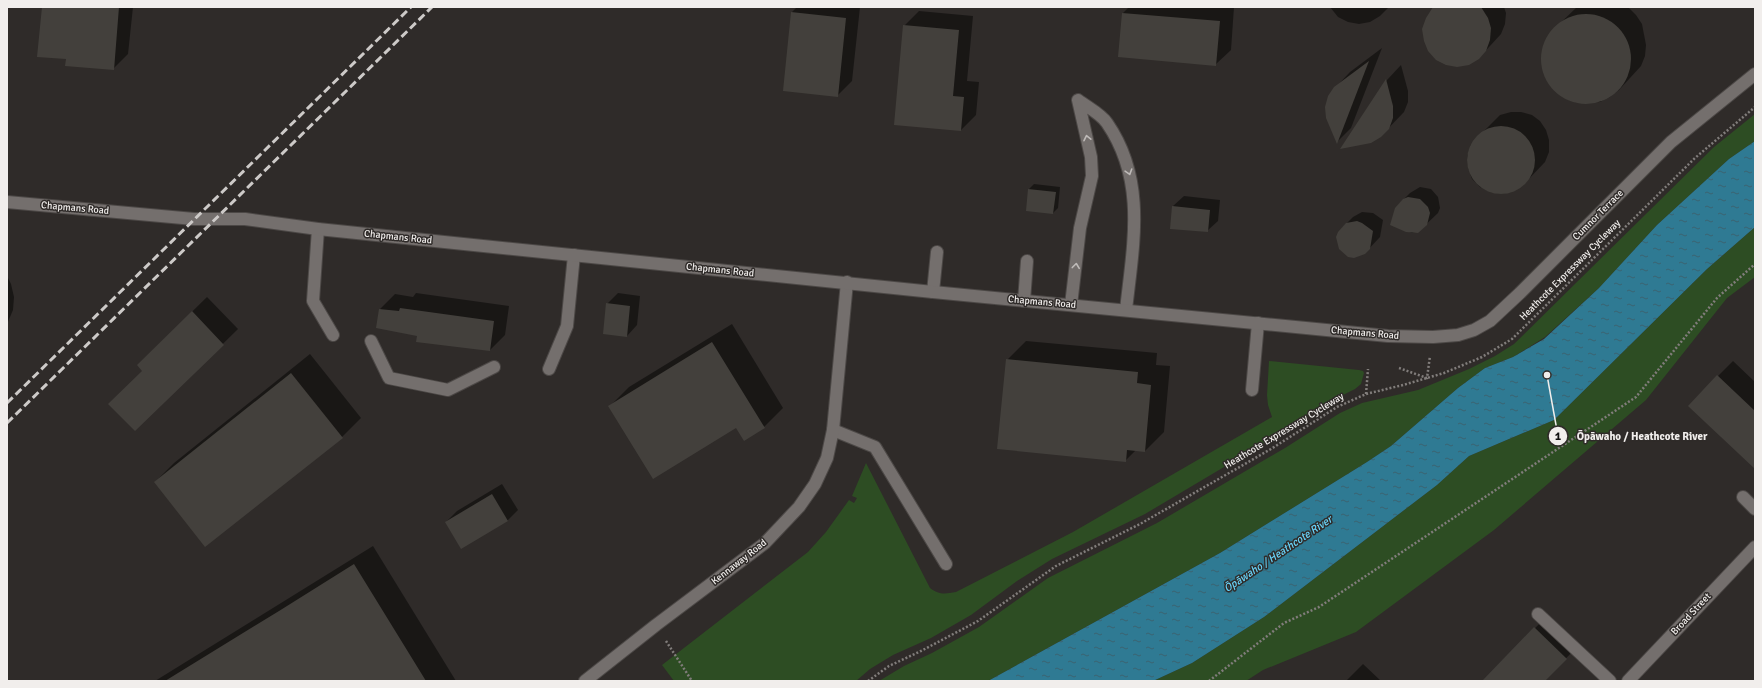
<svg xmlns="http://www.w3.org/2000/svg" width="1762" height="688" viewBox="0 0 1762 688" font-family="Signika,sans-serif">
<style>
.grass{fill:#2d4d23}
.water{fill:url(#water-ripples)}
.shadow{fill:#0007}
.building{fill:#43403c}
.lines{fill:none;stroke-linecap:round;stroke-linejoin:round}
.service-casing{stroke:#4c4846;stroke-width:14}
.minor-casing{stroke:#4c4846;stroke-width:14}
.tertiary-casing{stroke:#4c4846;stroke-width:14}
.path{stroke:#817d7b;stroke-width:2.5;stroke-dasharray:2 2;stroke-linecap:butt}
.service{stroke:#746f6d;stroke-width:12}
.minor{stroke:#746f6d;stroke-width:12}
.tertiary{stroke:#746f6d;stroke-width:12}
.rail{stroke:#cdcac8;stroke-width:3;stroke-dasharray:8 4;stroke-linecap:butt}
.oneway{stroke:#bfbbb9}
.labels{text-anchor:middle;dominant-baseline:central;stroke-width:3;stroke-linejoin:round;paint-order:stroke}
.street-label{font-size:10px;fill:#f1eeec;stroke:#2f2b29}
.water-label{font-size:11px;font-style:italic;fill:#69d5fb;stroke:#2f2b29}
.leader{fill:none;stroke:#f1eeec;stroke-width:1.5}
.callout-dot{fill:#f1eeec;stroke:#2f2b29;stroke-width:1.5}
.mark-label{font-size:12px;text-anchor:middle;font-weight:bold;fill:#111}
.callout-label{font-size:11px;text-anchor:middle;font-weight:bold;fill:#f1eeec;stroke:#2f2b29;stroke-width:3;stroke-linejoin:round;paint-order:stroke}
</style>
<defs>
<pattern id="water-ripples" width="26" height="14" patternUnits="userSpaceOnUse"><rect width="26" height="14" fill="#2f7a93"/><path d="M2 4q2-2 4 0t4 0M15 11q2-2 4 0t4 0" fill="none" stroke="#3a6371"/></pattern>
</defs>
<rect width="100%" height="100%" fill="#2f2b29"/>
<g class="grass">
<path d="M1755,114V141L1729,159L1657,225L1599,288L1545,337L1513,357L1485,368L1458,388L1391,446L1367,462L1220,553L988,681H879L904,666L932,653L979,627L1048,578L1157,523L1285,448L1340,413L1362,403L1418,390L1469,369L1495,356L1514,344L1714,147Z"/>
<path d="M1755,227V277L1727,298L1646,400L1494,530L1356,632L1263,670L1246,681H1153L1192,663L1264,617L1437,485L1469,456L1554,420L1707,269Z"/>
<path d="M1269,361L1359,370L1363,371L1364,373L1361,384L1355,389L1327,403L1283,432L1145,514L1052,559L1017,581L971,615L931,638L893,655L870,669L856,681H674L662,665L808,552L826,532L849,500L854,503L857,498L852,496L866,463L930,588C939,595 945,594 956,592L1073,532L1272,417L1268,405L1267,395Z"/>
</g>
<path class="water" d="M1755,141V227L1707,269L1554,420L1469,456L1437,485L1264,617L1192,663L1153,681H988L1220,553L1367,462L1391,446L1458,388L1485,368L1513,357L1544,339L1599,288L1657,225L1729,159Z"/>
<g class="shadow">
<path d="M43,7H133L128,54L113,69L67,58Z"/>
<path d="M797,7H860L852,81L837,96L792,12Z"/>
<path d="M1129,7H1234L1231,50L1215,65L1119,56L1123,13Z"/>
<path d="M1330,7H1389L1380,16L1370,22L1359,24L1348,22L1338,17Z"/>
<path d="M1435,7H1504L1506,13L1505,24L1501,34L1478,59Z"/>
<path d="M1577,7H1628L1636,15L1642,24L1646,45L1645,56L1641,66L1619,90L1610,97L1600,102L1578,103L1568,100L1559,94L1551,86L1542,65L1543,53L1545,42L1551,32Z"/>
<path d="M919,11L973,16L967,81L979,82L976,115L961,130L904,26Z"/>
<path d="M1382,48L1351,128L1337,142L1335,88L1350,72Z"/>
<path d="M1401,65L1408,91V102L1404,112L1380,137L1342,148L1387,80Z"/>
<path d="M1511,112H1521L1532,115L1540,121L1546,130L1549,140V152L1545,162L1522,186L1512,192L1501,194L1490,192L1480,187L1472,179L1468,168L1467,157L1470,146L1477,138L1500,115Z"/>
<path d="M1034,184L1060,187L1058,208L1053,213L1027,210L1029,189Z"/>
<path d="M1420,187L1431,189L1438,197L1440,208L1438,213L1418,232L1412,233L1391,224L1399,204L1410,193Z"/>
<path d="M1184,196L1220,200L1218,221L1207,231L1173,206Z"/>
<path d="M1362,212L1373,213L1383,220L1380,237L1365,253L1342,228L1353,217Z"/>
<path d="M7,276L11,284L14,297L13,310L7,324Z"/>
<path d="M416,293L509,306L505,335L490,350L418,335L380,309L395,294L413,297Z"/>
<path d="M618,293L640,296L637,325L627,336L607,304Z"/>
<path d="M207,297L238,329L135,430L144,370L153,350Z"/>
<path d="M732,324L783,408L764,427L736,426L610,406L629,387Z"/>
<path d="M1026,341L1157,353L1156,365L1170,366L1164,432L1145,451L1136,450L1126,460L1007,360Z"/>
<path d="M310,354L361,418L342,437L155,482L174,463Z"/>
<path d="M1733,361L1755,382V458L1718,376Z"/>
<path d="M502,484L518,510L507,521L446,522L457,511Z"/>
<path d="M373,546L456,681H155Z"/>
<path d="M1545,618L1576,648L1544,681H1502L1492,672Z"/>
<path d="M1363,664L1381,681H1346Z"/>
</g>
<g class="building">
<path d="M42,7H119L114,70L65,66L66,59L37,57Z"/>
<path d="M1433,7H1481L1488,18L1491,28L1490,40L1486,51L1479,59L1469,65L1457,67L1446,65L1436,60L1428,51L1424,41L1422,29L1426,18Z"/>
<path d="M791,12L846,18L838,97L783,91Z"/>
<path d="M1122,13L1220,21L1216,66L1118,57Z"/>
<circle cx="1586" cy="59" r="45"/>
<path d="M903,25L959,30L953,96L964,97L961,131L894,125Z"/>
<path d="M1369,61L1337,144L1326,118L1325,107L1328,96L1334,87Z"/>
<path d="M1386,79L1393,106V118L1389,129L1381,137L1371,143L1340,149Z"/>
<circle cx="1501" cy="160" r="34"/>
<path d="M1028,189L1056,192L1053,214L1026,211Z"/>
<path d="M1408,197L1420,199L1428,207L1430,213L1427,225L1418,233L1406,232L1390,225L1395,208L1403,199Z"/>
<path d="M1172,206L1210,210L1208,232L1170,229Z"/>
<path d="M1357,221L1362,223L1373,231L1370,249L1365,254L1354,258L1348,257L1339,249L1336,237L1338,232L1346,223Z"/>
<path d="M606,303L630,306L627,337L603,334Z"/>
<path d="M400,308L494,321L490,351L416,342L417,336L376,328L379,309L399,311Z"/>
<path d="M192,311L224,345L135,431L108,404L142,371L137,365Z"/>
<path d="M712,342L765,428L744,441L736,428L653,479L608,406Z"/>
<path d="M1006,359L1138,372L1137,383L1151,385L1145,452L1127,450L1126,462L997,449Z"/>
<path d="M291,373L343,438L205,547L154,482Z"/>
<path d="M1717,375L1755,411V469L1688,406Z"/>
<path d="M492,494L508,521L461,549L445,522Z"/>
<path d="M354,564L426,681H165L279,611Z"/>
<path d="M1534,627L1567,659L1545,681H1482Z"/>
</g>
<g class="lines">
<g class="service-casing">
<g id="service">
<path d="M318,229L313,301L333,335"/>
<path d="M933,292L937,252"/>
<path d="M1024,301L1027,261"/>
<path d="M1071,305L1080,228L1092,176L1091,157L1078,100C1087,107 1101,114 1107,123C1147,181 1133,245 1126,310"/>
<path d="M371,341L389,378L448,390L494,367"/>
<path d="M549,369L567,326L574,255"/>
<path d="M1252,390L1258,323"/>
<path d="M833,430L875,447L946,564"/>
<path d="M1743,497L1755,509"/>
<path d="M1538,614L1610,681"/>
</g>
</g>
<g class="minor-casing">
<g id="minor">
<path d="M585,681L656,625L765,543L799,507L815,484L827,458L833,430L847,282"/>
<path d="M1628,681L1755,547"/>
</g>
</g>
<g class="tertiary-casing">
<path id="tertiary" d="M7,202L194,219H245L318,229L933,292L1388,336L1433,337L1458,335L1474,330L1490,321L1520,293L1671,142L1755,74"/>
</g>
<g class="path">
<path d="M1399,368L1427,378L1430,356"/>
<path d="M1366,394L1368,369"/>
<path d="M666,641L692,681"/>
<path d="M868,681L889,666L921,651L978,621L1056,566L1140,524L1271,449L1337,407L1366,394L1403,385L1444,373L1482,357L1512,339L1695,158L1755,107"/>
<path d="M1209,681L1284,623L1319,607L1636,397L1717,298L1755,264"/>
</g>
<use href="#service" class="service"/>
<use href="#minor" class="minor"/>
<use href="#tertiary" class="tertiary"/>
<g class="rail">
<path d="M7,403L411,7"/>
<path d="M7,423L432,7"/>
</g>
</g>
<defs><path id="oneway-chevron" d="M-2-3.5L2.5 0L-2 3.5" fill="none" stroke-width="1.6" stroke-linecap="round" stroke-linejoin="round"/></defs>
<g class="oneway">
<use href="#oneway-chevron" transform="translate(1087 138) rotate(-102)"/>
<use href="#oneway-chevron" transform="translate(1129 172) rotate(73)"/>
<use href="#oneway-chevron" transform="translate(1076 266) rotate(-83)"/>
</g>
<g class="labels">
<g class="street-label">
<text transform="translate(75 208) rotate(5)">Chapmans Road</text>
<text transform="translate(1598 215) rotate(-45)">Cumnor Terrace</text>
<text transform="translate(398 237) rotate(6)">Chapmans Road</text>
<text transform="translate(720 270) rotate(6)">Chapmans Road</text>
<text transform="translate(1570 270) rotate(-45)">Heathcote Expressway Cycleway</text>
<text transform="translate(1042 302) rotate(5)">Chapmans Road</text>
<text transform="translate(1365 333) rotate(5)">Chapmans Road</text>
<text transform="translate(1284 431) rotate(-31)">Heathcote Expressway Cycleway</text>
<text transform="translate(739 562) rotate(-38)">Kennaway Road</text>
<text transform="translate(1691 614) rotate(-47)">Broad Street</text>
</g>
<g class="water-label">
<text transform="translate(1278 554) rotate(-34)">Ōpāwaho / Heathcote River</text>
</g>
</g>
<path class="leader" d="M1547 375L1558 436"/>
<g class="callout-dot">
<circle cx="1547" cy="375" r="4"/>
<circle cx="1558" cy="436" r="10"/>
</g>
<g class="mark-label">
<text x="1558" y="440">1</text>
</g>
<g class="callout-label">
<text x="1642" y="440">Ōpāwaho / Heathcote River</text>
</g>
<rect width="1762" height="688" fill="none" stroke="#f1eeec" stroke-width="16"/>
</svg>
